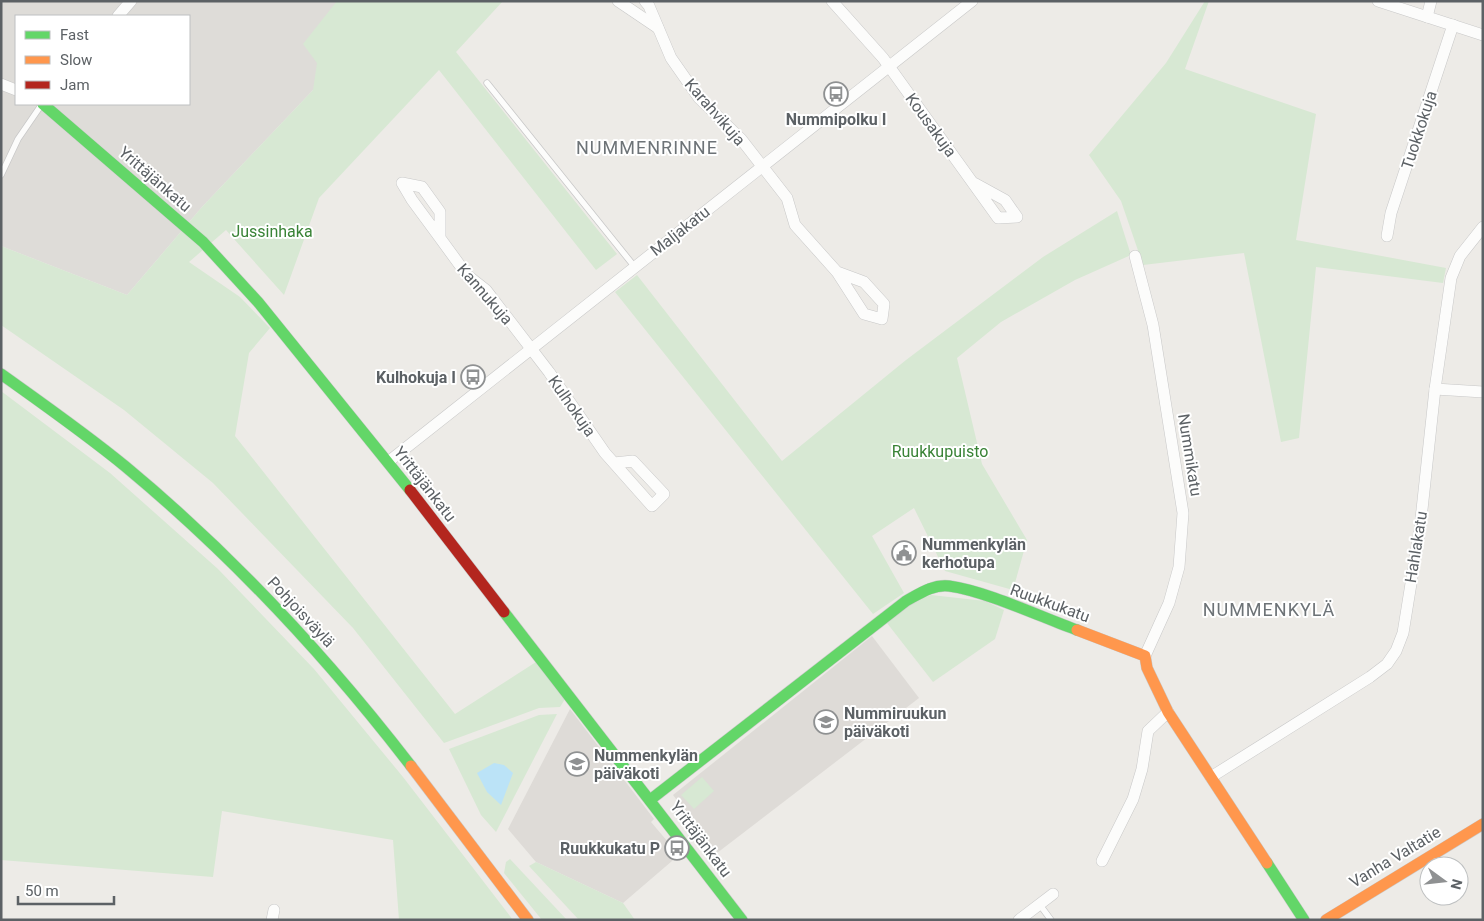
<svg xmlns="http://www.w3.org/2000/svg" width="1484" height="921" viewBox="0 0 1484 921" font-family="Roboto,sans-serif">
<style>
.industrial{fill:#dedcd8;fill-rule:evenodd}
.education{fill:#dedbd7}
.green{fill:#d7e8d3}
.water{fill:#bbe3f7}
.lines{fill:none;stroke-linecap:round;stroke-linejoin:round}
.lane-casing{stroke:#c8c8c8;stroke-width:7}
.street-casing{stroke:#c8c8c8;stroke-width:12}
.fast-casing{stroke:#c9c9c9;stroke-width:12}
.slow-casing{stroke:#c9c9c9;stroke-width:12}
.jam-casing{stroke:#c9c9c9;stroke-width:12}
.lane{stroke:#fcfcfb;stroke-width:5.5}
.street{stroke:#fcfcfb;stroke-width:11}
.fast{stroke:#63d668;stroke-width:11}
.slow{stroke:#ff974d;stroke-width:11}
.jam{stroke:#b3261e;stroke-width:11}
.labels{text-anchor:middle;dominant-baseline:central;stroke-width:4;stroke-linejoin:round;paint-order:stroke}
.street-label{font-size:16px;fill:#5c6165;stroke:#fff}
.poi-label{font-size:16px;font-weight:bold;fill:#5c6165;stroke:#fff;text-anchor:start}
.park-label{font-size:16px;fill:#398336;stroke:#fff}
.neighbourhood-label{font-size:18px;letter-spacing:1px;fill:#6d7377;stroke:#fff}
</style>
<rect width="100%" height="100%" fill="#edebe7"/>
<path class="industrial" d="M1,1H409L313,90L202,207L127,295L1,246ZM16,16H189V104H16Z"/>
<g class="education">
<path d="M872,636L919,698L717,853L673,795Z"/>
<path d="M570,709L654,819L651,822L679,855L623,903L536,862L508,829Z"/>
</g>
<g class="green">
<path d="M337,1H503L456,52L617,254L596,270L439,70L319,198L284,295L226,230L189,262L240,297L270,328L249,353L235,436L455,714L536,662L565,699L560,707L539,708L444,743L353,628L213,483L124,410L1,325V246L127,295L202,207L313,90L317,63L303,44Z"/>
<path d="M1205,1H1209L1185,69L1316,114L1296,240L1446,268L1443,283L1316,267L1299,438L1281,442L1244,253L1143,265L1121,201L1089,155L1166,63Z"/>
<path d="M1117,211L1131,255L1075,280L1001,322L957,358L982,464L1027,540L1013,590L945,571L914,508L872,536L904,593L873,614L615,292L637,275L782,461L906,360L1043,257Z"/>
<path d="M1,391L110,473L218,569L314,669L403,777L513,920H399L393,840L222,811L213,877L1,860Z"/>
<path d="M931,595L985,601L1004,610L995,639L933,682L887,623L909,603Z"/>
<path d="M557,714L496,832L481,815L449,749L539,715Z"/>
<path d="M702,777L714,791L694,809L681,795Z"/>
<path d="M510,859L567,920H542L504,873L506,862Z"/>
<path d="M536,862L623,903L635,920H579L529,866Z"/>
</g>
<path class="water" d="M494,763L504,765L513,773L501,805L487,792L477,773Z"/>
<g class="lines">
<g class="lane-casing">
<g id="lane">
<path d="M487,83L634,266"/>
<path d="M1,175L18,139L42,104"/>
<path d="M1040,905L1051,920"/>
</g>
</g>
<g class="street-casing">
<g id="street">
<path d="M618,1L658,28"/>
<path d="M645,1L649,6L671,58L699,98L741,139L762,166L787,198L795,225L837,272L864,314L882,319L884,304L864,282L837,272"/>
<path d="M832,1L883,58L998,218L1017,217L1005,200L974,183"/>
<path d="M1378,1L1483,35"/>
<path d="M118,16L131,1"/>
<path d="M1427,17L1431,1"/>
<path d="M1,84L16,90"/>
<path d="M1387,236L1391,213L1453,25"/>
<path d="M440,238L412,200L402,183L422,187L440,212V238L467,275L486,290L549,372L605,453L652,506L664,494L633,461L614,463"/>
<path d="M1135,256L1153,325L1183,513L1179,567L1169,603L1145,656"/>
<path d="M1435,389L1483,392"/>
<path d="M388,462L972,1"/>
<path d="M1211,777L1370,677L1387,664L1396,651L1403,633L1420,528L1435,389L1451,278L1460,256L1483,227"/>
<path d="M1102,861L1133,799L1142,769L1148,731L1168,712"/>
<path d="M272,920L274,910"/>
<path d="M1019,920L1053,894"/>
</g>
</g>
<g class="fast-casing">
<g id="fast">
<path d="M43,104L203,242L258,302L410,490"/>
<path d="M1,374C43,404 86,434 126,467C232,555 327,657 411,766"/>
<path d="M504,612L742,920"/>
<path d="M650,800L906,601C919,594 933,584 949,586C986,591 1041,617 1077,630"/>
<path d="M1267,863L1304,920"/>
</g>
</g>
<g class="slow-casing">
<g id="slow">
<path d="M1077,630L1145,656L1147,668L1168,712L1267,863"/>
<path d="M411,766L528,920"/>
<path d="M1326,920L1483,824"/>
</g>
</g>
<g class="jam-casing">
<path id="jam" d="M410,490L504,612"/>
</g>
<use href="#lane" class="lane"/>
<use href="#street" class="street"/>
<use href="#fast" class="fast"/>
<use href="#slow" class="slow"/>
<use href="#jam" class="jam"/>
</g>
<defs>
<g id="bus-ring" transform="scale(1.25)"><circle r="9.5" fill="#fff" stroke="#8f9192" stroke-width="1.5"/><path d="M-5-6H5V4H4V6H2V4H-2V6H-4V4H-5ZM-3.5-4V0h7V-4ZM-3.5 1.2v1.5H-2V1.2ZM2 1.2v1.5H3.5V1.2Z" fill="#8f9192"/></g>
<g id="civic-ring" transform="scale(1.25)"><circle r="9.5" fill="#fff" stroke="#8f9192" stroke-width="1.5"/><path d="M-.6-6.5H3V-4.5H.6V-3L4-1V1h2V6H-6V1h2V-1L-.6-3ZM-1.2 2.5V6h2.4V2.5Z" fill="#8f9192"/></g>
<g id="school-ring" transform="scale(1.25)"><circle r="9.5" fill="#fff" stroke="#8f9192" stroke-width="1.5"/><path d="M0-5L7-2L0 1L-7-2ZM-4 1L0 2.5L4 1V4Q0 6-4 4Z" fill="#8f9192"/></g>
</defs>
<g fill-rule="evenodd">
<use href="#bus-ring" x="836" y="94"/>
<use href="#bus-ring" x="473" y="377"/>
<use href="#civic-ring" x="904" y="553"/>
<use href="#school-ring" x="826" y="722"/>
<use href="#school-ring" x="577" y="764"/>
<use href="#bus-ring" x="677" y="848"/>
</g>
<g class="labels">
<g class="street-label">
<text transform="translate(715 112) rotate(49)">Karahvikuja</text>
<text transform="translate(931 125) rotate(54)">Kousakuja</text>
<text transform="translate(1419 130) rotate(-72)">Tuokkokuja</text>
<text transform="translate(155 179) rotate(41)">Yrittäjänkatu</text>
<text transform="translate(680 231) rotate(-38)">Maljakatu</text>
<text transform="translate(485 294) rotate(49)">Kannukuja</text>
<text transform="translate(572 406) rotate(55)">Kulhokuja</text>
<text transform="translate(1190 455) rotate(81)">Nummikatu</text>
<text transform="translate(425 484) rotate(52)">Yrittäjänkatu</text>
<text transform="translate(1416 547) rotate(-81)">Hahlakatu</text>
<text transform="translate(1050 603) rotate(20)">Ruukkukatu</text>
<text transform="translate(301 612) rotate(47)">Pohjoisväylä</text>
<text transform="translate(701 839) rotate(53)">Yrittäjänkatu</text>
<text transform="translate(1395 857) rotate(-31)">Vanha Valtatie</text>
</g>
<g class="poi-label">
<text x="836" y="119" text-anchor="middle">Nummipolku I</text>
<text x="456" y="377" text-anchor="end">Kulhokuja I</text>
<text x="922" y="544">Nummenkylän<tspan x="922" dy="18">kerhotupa</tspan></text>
<text x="844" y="713">Nummiruukun<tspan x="844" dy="18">päiväkoti</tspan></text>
<text x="594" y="755">Nummenkylän<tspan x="594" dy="18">päiväkoti</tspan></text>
<text x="660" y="848" text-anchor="end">Ruukkukatu P</text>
</g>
<g class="park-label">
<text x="272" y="231">Jussinhaka</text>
<text x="940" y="451">Ruukkupuisto</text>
</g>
<g class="neighbourhood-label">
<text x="647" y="147">NUMMENRINNE</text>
<text x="1269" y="609">NUMMENKYLÄ</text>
</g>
</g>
<rect width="1484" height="921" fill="none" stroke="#5c6165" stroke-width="5"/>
<rect x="15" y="15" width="175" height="90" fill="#ffffff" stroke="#bec0c1"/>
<rect x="25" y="31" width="25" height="8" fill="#63d668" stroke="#bec0c1"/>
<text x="60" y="40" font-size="15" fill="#5c6165">Fast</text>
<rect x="25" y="56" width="25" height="8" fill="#ff974d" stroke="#bec0c1"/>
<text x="60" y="65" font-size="15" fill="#5c6165">Slow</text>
<rect x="25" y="81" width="25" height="8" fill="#b3261e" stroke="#bec0c1"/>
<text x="60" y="90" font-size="15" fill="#5c6165">Jam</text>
<g transform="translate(1444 881) rotate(105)"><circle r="24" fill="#ffffff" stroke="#bec0c1"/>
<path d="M0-4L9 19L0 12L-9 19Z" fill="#8f9192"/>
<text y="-8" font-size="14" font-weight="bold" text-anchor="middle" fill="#5c6165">N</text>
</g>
<path d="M18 896v8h96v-8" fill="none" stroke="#5c6165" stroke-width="2.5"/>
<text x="25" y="896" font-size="15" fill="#5c6165" stroke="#ffffff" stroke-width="4" paint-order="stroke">50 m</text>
</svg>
